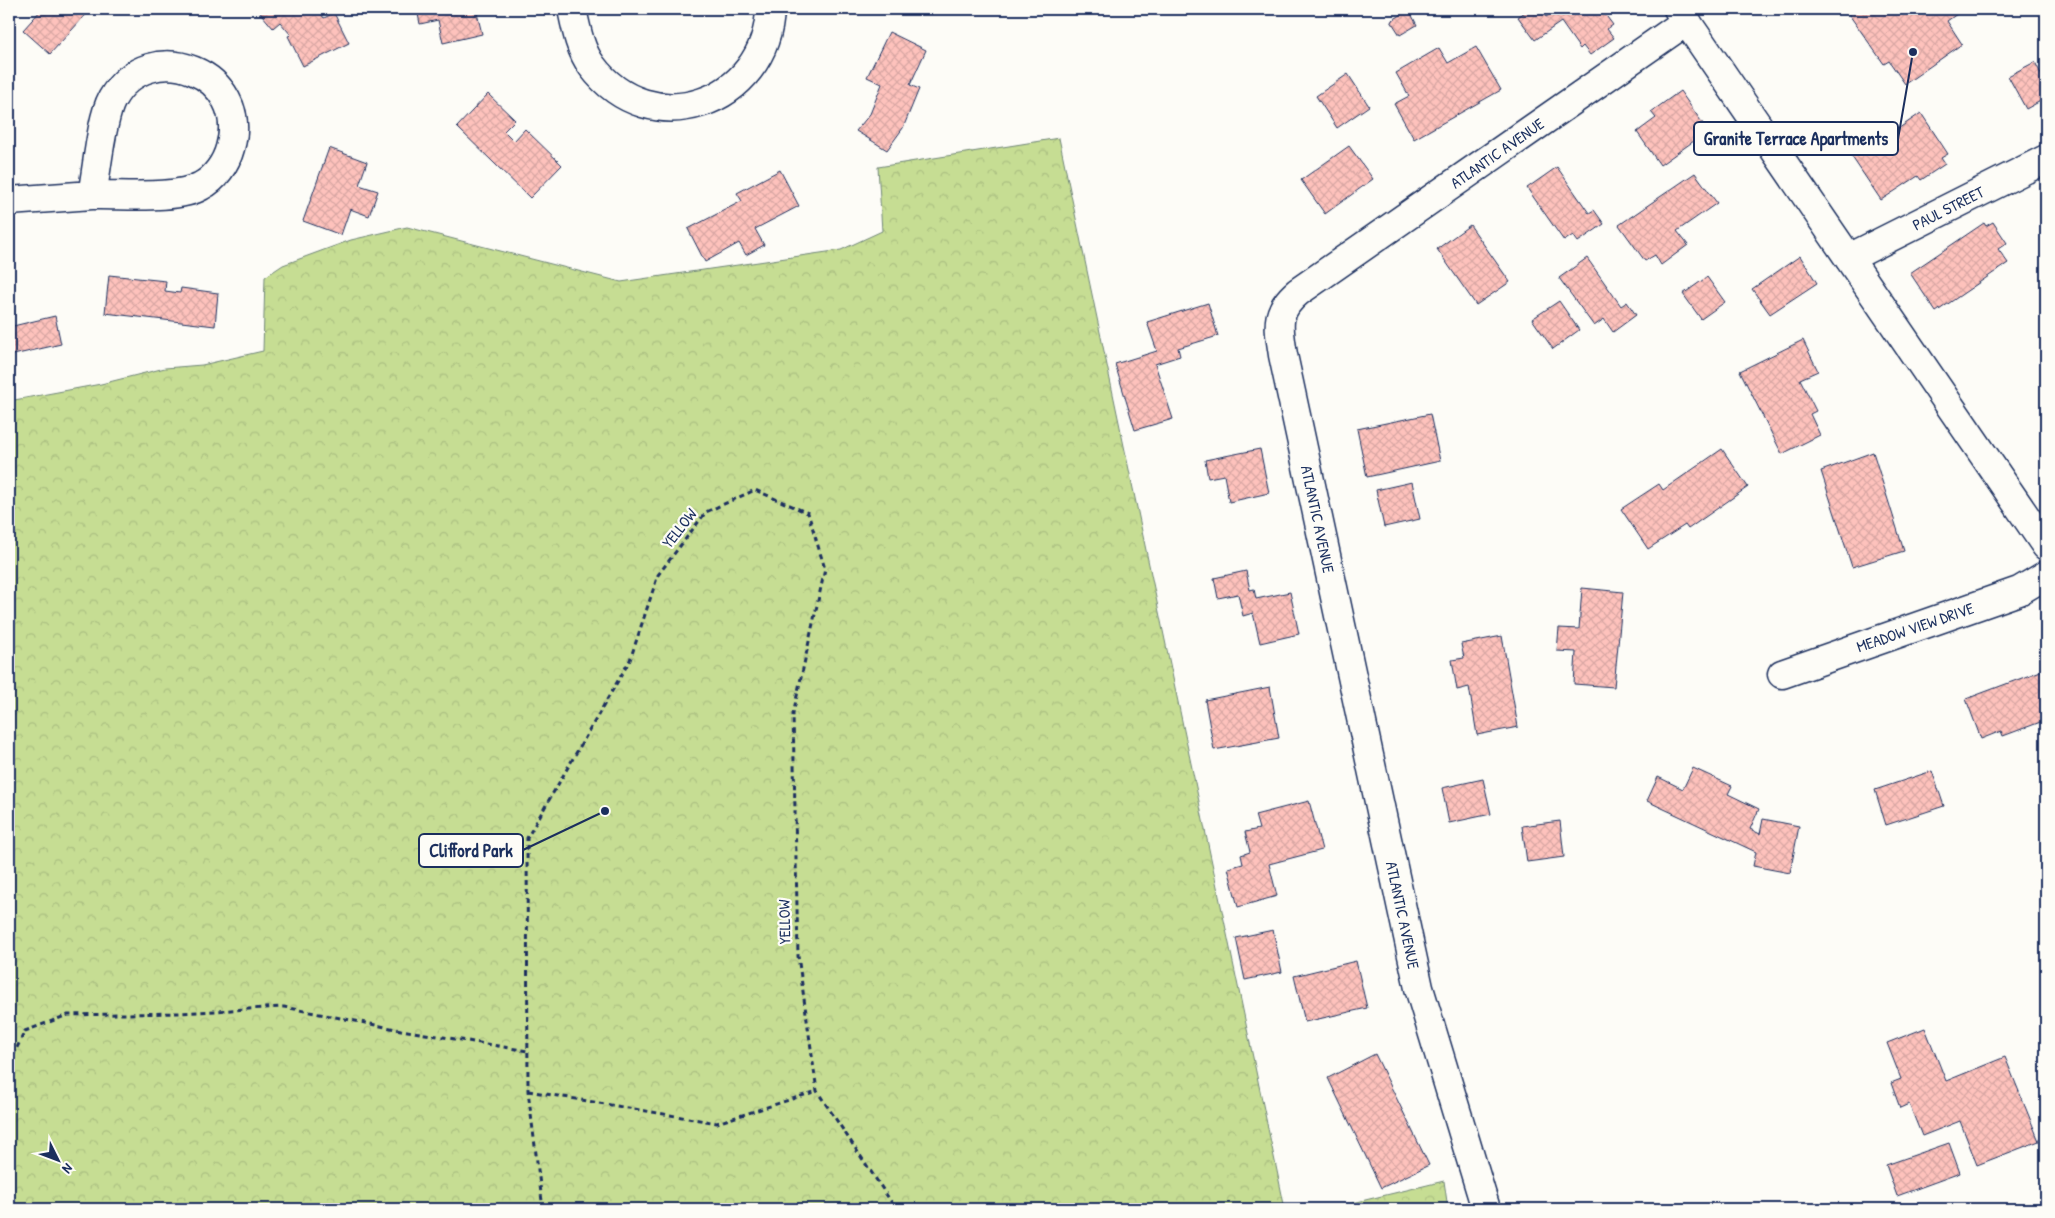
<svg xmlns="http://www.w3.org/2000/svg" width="2055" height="1218" viewBox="0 0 2055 1218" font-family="'Patrick Hand',sans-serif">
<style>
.forest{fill:url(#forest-crowns);stroke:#708678}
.building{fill:url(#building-cross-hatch);stroke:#1b2f5e}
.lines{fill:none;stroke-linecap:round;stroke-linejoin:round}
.minor-casing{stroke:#1b2f5e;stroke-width:31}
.path{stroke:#1b2f5e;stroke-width:3;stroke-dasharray:5 4;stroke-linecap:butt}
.minor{stroke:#fdfcf7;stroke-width:28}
.labels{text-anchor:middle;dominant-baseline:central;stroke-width:4.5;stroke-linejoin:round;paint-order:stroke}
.street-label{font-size:16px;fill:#1b2f5e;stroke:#fdfcf7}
.leader{fill:none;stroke:#1b2f5e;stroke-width:2}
.callout-dot{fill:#1b2f5e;stroke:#fdfcf7;stroke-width:2}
.callout{fill:#fdfcf7;stroke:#1b2f5e;stroke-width:2}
.callout-label{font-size:18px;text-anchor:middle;font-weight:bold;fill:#1b2f5e}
</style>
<defs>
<pattern id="forest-crowns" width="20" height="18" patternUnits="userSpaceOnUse" patternTransform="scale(1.25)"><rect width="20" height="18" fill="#c6dd93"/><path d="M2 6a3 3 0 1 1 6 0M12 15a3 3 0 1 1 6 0" fill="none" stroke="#aabe81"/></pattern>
<pattern id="building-cross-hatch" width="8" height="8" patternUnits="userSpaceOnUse" patternTransform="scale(1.25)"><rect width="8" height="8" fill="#fec2bc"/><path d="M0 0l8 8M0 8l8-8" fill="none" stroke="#d9a7a4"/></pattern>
</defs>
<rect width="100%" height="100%" fill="#fdfcf7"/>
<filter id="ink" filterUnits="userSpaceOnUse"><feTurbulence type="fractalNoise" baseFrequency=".02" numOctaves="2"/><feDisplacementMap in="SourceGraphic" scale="10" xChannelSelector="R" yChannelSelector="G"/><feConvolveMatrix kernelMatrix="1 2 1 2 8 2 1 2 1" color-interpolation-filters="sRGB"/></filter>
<g filter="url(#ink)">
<g class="forest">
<path d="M1059,138L1285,1209H9V401L101,384L165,368L202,365L263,351L265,277L283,265L351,240L407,227L621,282L841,250L882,231L878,167Z"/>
<path d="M1444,1181L1448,1209H1328Z"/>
</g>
<g class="building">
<path d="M42,9H91L50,54L23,30Z"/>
<path d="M257,9H317L324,18L334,13L349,43L303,66L288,36L291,35L280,22L273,28Z"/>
<path d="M417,9H476L482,34L443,43L438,20L420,24Z"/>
<path d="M1529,9H1540L1546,17L1553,12L1551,9H1601L1613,25L1607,29L1614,38L1590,55L1583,46L1580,49L1561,22L1535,40L1518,17Z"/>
<path d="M1845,9H1964L1947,21L1962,44L1905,84L1889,61L1884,64Z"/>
<path d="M1409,10L1417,25L1400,35L1391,21Z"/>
<path d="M889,32L926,50L910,85L919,89L903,128L887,150L856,131L870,114L882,84L867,77Z"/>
<path d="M1476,47L1501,90L1414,139L1394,104L1409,96L1396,73L1439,48L1448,63Z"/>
<path d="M2035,62L2046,84V98L2026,109L2008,76Z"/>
<path d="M1348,74L1369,106L1337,128L1316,96Z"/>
<path d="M1680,91L1708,131L1660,165L1637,132L1656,118L1651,112Z"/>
<path d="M488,94L515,120L504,131L514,141L525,129L562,165L530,198L457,127Z"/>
<path d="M1921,113L1948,154L1941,158L1945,164L1921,180L1918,176L1881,200L1850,154L1889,128L1892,133Z"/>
<path d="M1349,146L1373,179L1325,214L1301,180Z"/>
<path d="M329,148L367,162L359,185L378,191L369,216L350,209L341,235L303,221Z"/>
<path d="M1557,167L1589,213L1594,210L1604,224L1578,242L1573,235L1564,241L1527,188Z"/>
<path d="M780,170L799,206L755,229L764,245L746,255L739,243L705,262L688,229L742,201L737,193Z"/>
<path d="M1695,173L1717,203L1677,231L1688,245L1661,265L1655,255L1645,261L1619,225Z"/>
<path d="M1993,222L2007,243L1998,249L2008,263L1936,312L1910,273L1984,223L1986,226Z"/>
<path d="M1470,225L1510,282L1476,305L1437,249Z"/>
<path d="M1800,256L1817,283L1770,314L1752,289Z"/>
<path d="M1587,258L1621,306L1627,302L1636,315L1613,332L1604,319L1594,326L1559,278Z"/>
<path d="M109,275L166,281L165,291L180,293L181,288L218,293L215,326L105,313Z"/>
<path d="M1707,277L1725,302L1701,319L1683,294Z"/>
<path d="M1559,301L1579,330L1553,349L1532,319Z"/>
<path d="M1208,303L1218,336L1178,348L1180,356L1155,364L1173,419L1135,430L1115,364L1157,351L1147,322Z"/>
<path d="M55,316L61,344L9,356V327Z"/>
<path d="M1803,340L1818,371L1800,379L1816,411L1810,414L1820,435L1782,454L1740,371Z"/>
<path d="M1430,414L1440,461L1367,477L1357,429Z"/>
<path d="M1260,449L1269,493L1229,502L1224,475L1208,478L1205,460Z"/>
<path d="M1722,449L1748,487L1688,529L1685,525L1648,549L1621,509L1659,484L1663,490Z"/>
<path d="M1873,452L1904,551L1852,567L1821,471Z"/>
<path d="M1412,482L1420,519L1384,527L1376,490Z"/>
<path d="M1246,571L1250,590L1254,589L1256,599L1290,592L1299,634L1260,643L1253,613L1243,616L1238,594L1218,598L1214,578Z"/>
<path d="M1582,588L1623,592L1614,687L1574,684L1576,652L1557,651L1559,628L1579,629Z"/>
<path d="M1502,636L1518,727L1477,735L1469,687L1457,690L1452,660L1464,658L1461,644Z"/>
<path d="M2046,669V720L2003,736L2001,731L1981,739L1966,699Z"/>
<path d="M1270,687L1279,738L1214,750L1205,700Z"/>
<path d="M1693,768L1732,786L1728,794L1759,809L1750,829L1760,834L1763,819L1799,826L1790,873L1753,866L1756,852L1647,801L1658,777L1683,789Z"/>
<path d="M1932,771L1944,806L1886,825L1875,790Z"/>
<path d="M1483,779L1491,814L1449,823L1442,788Z"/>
<path d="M1309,801L1322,850L1269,864L1277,896L1238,907L1228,868L1243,864L1241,855L1250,852L1245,832L1259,829L1255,815Z"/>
<path d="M1560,821L1564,857L1527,862L1522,826Z"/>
<path d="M1273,930L1282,972L1245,980L1236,938Z"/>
<path d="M1356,961L1367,1008L1305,1022L1294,976Z"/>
<path d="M1925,1028L1946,1081L2005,1057L2039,1141L1977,1165L1960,1121L1922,1136L1909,1104L1900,1108L1891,1083L1901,1079L1887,1043Z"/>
<path d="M1375,1054L1429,1165L1381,1188L1328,1078Z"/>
<path d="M1949,1143L1960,1173L1897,1196L1886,1165Z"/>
</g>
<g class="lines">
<g class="minor-casing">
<g id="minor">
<path d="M572,9C576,28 580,50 592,66C650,144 767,104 770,9"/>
<path d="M1678,9L2046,546"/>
<path d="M9,201C37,199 64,197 92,195C121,194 177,200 201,186C215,179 226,163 230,148C252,74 150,32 112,99C101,119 97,171 92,195"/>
<path d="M1849,258L2046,159"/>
<path d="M1782,674L2019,591L2046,575"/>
<path d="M1486,1209L1419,988L1283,355C1279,327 1274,312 1298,292L1687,21"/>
</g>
</g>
<g class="path">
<path d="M9,1064L25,1031L68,1015L178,1013L284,1007L401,1030L528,1051"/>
<path d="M528,1091L717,1123L817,1091"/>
<path d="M543,1209L528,1091L527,838L630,660L658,575L706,512L755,490L808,513L825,569L793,714L798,956L817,1091L896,1209"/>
</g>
<use href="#minor" class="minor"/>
</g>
</g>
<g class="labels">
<g class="street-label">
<text transform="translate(1497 153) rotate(-35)">ATLANTIC AVENUE</text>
<text transform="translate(1948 208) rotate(-27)">PAUL STREET</text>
<text transform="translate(1318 519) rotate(78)">ATLANTIC AVENUE</text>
<text transform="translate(679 528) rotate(-52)">YELLOW</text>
<text transform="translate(1915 627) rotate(-19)">MEADOW VIEW DRIVE</text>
<text transform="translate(1403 915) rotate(78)">ATLANTIC AVENUE</text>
<text transform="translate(784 922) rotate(-91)">YELLOW</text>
</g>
</g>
<path class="leader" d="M1913 52L1898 139M605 811L523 850"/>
<g class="callout-dot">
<circle cx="1913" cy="52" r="5"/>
<circle cx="605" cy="811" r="5"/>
</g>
<g class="callout">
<rect x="1694" y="122" width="204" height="33" rx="5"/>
<rect x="419" y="834" width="104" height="33" rx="5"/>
</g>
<g class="callout-label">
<text x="1796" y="145">Granite Terrace Apartments</text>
<text x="471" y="857">Clifford Park</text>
</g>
<rect width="2055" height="1218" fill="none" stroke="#fdfcf7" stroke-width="30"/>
<rect x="15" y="15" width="2025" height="1188" fill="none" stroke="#1b2f5e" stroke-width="2" filter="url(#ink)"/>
<g transform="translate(58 1160) rotate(132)" stroke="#fdfcf7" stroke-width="4" paint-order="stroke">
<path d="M0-4L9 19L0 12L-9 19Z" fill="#1b2f5e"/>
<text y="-8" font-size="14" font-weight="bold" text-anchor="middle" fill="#1b2f5e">N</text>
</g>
</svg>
